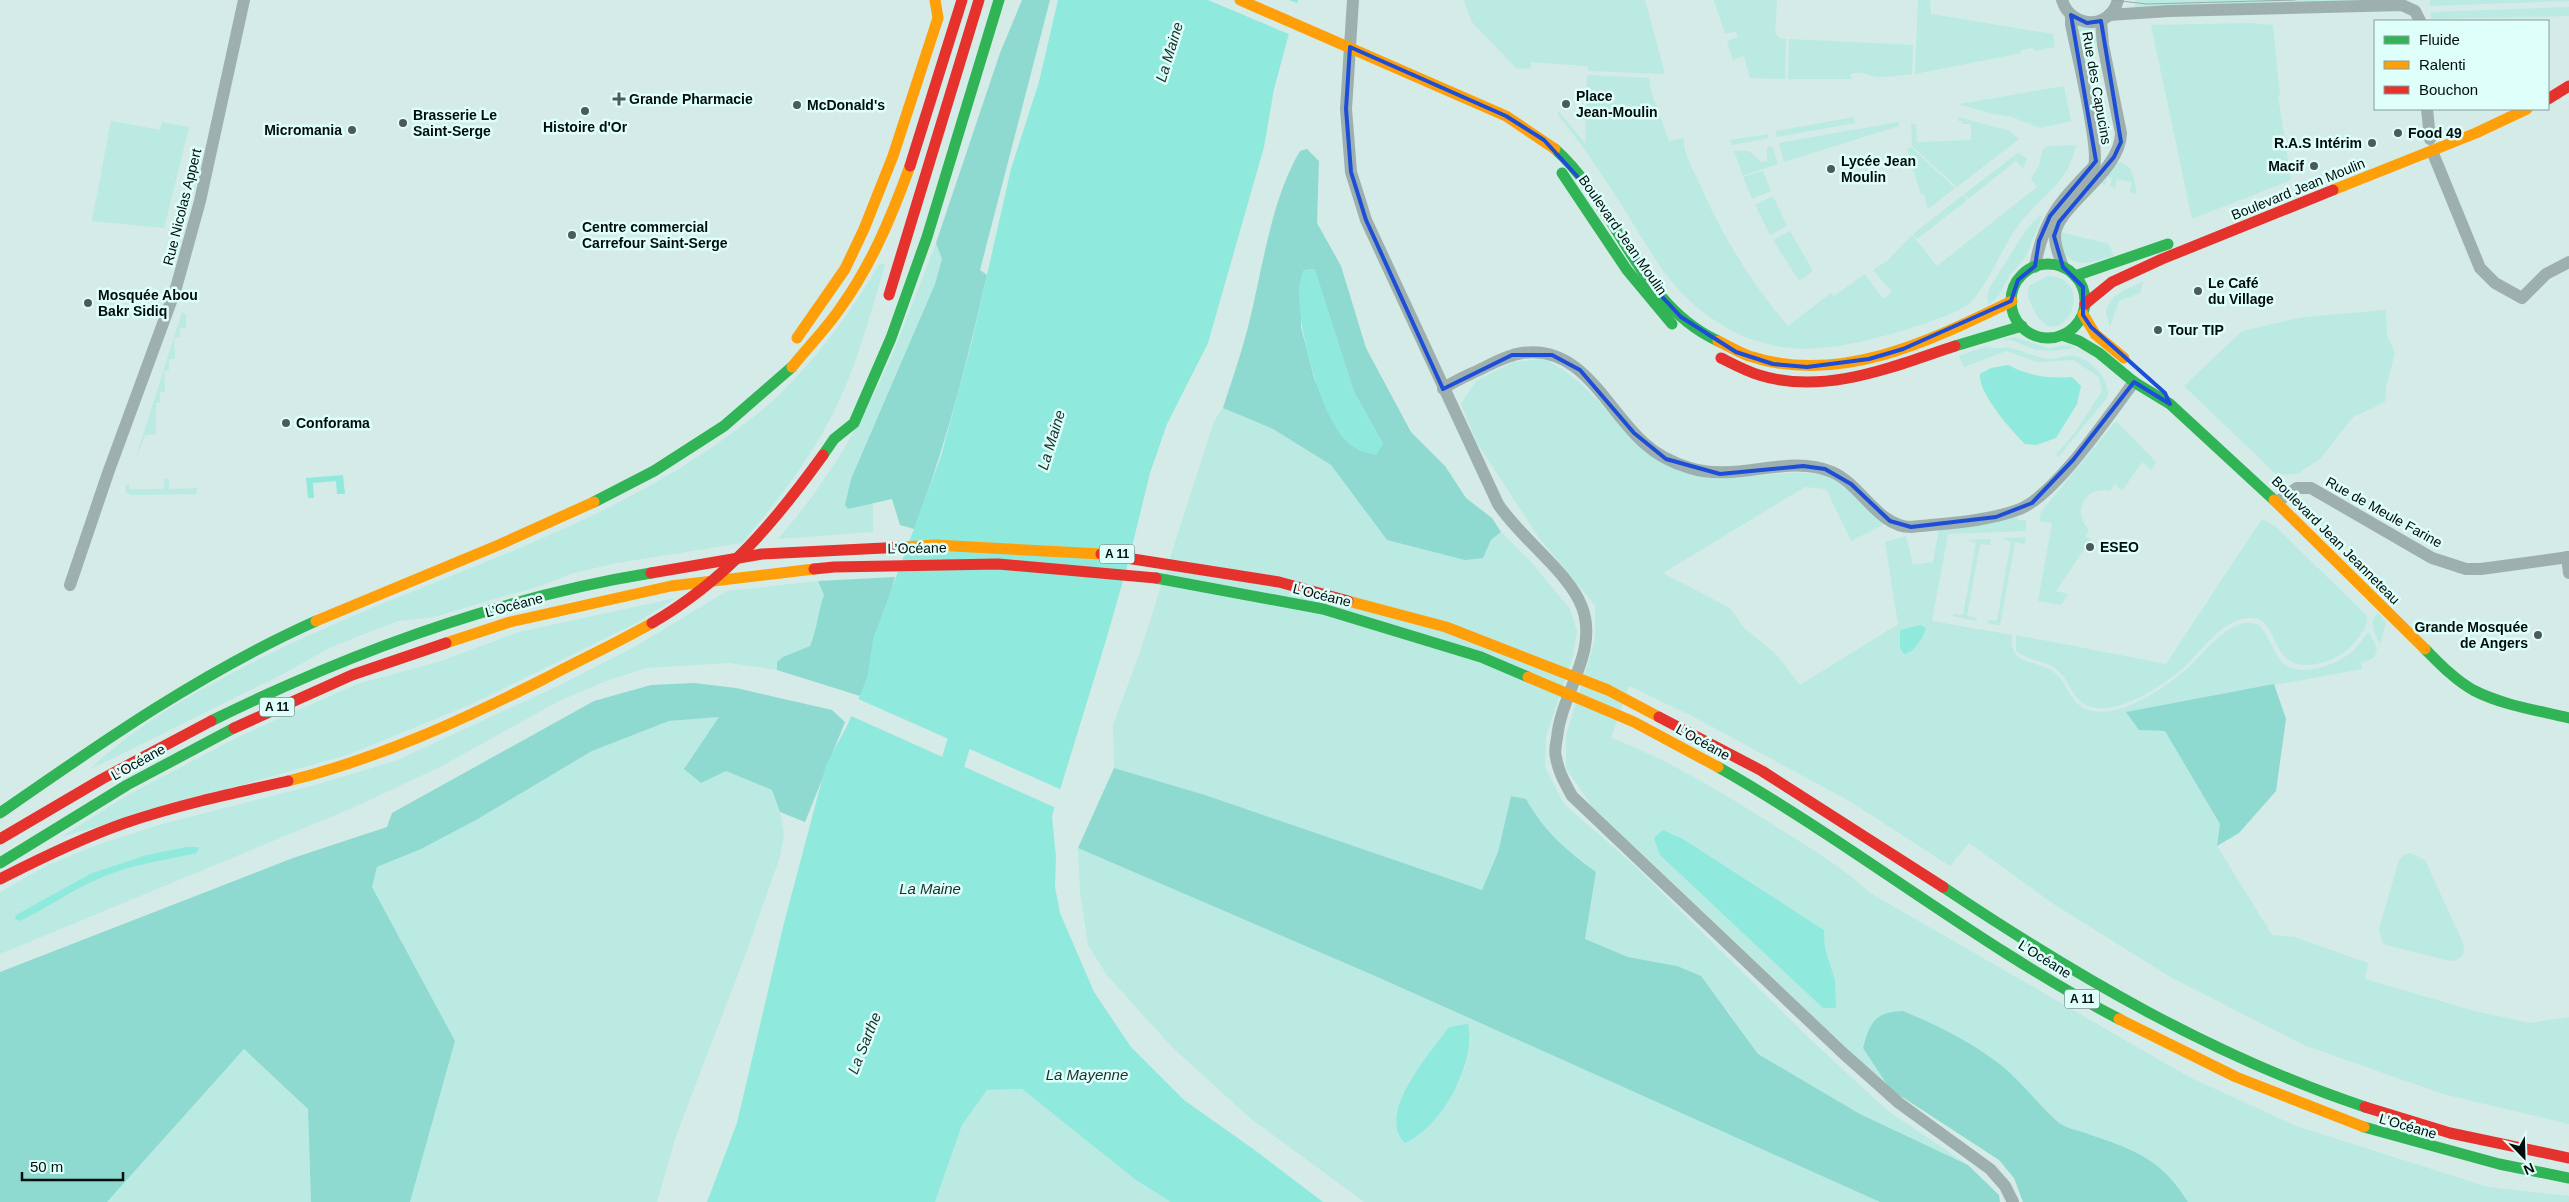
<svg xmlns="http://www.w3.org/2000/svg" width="2569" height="1202" viewBox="0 0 2569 1202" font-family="Helvetica,sans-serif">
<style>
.green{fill:#bbeae3;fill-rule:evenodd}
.forest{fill:#8edad0;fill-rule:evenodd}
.water{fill:#90e9dd;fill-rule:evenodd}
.pier{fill:#d4ebe7}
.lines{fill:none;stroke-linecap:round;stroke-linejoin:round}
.river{stroke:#90e9dd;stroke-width:24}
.street{stroke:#9eb0ae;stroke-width:12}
.fast{stroke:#30b455;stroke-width:11}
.slow{stroke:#ff9f0a;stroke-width:11}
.jam{stroke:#e5322d;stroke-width:11}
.tram{stroke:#98aaa7;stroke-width:1}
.marked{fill:none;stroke:#1d4ed8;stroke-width:4;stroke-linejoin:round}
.poi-dot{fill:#4c5b59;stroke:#defffa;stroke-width:2}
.labels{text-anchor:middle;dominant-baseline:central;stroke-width:5;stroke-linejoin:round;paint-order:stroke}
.shield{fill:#defffa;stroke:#445653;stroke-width:1}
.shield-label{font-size:12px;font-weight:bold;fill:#020e0c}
.street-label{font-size:14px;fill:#020e0c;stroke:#defffa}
.poi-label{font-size:14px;font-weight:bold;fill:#020e0c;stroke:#defffa;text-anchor:start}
.water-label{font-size:15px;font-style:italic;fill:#1a2f2c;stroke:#defffa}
</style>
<rect width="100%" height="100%" fill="#d4ebe7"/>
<g class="green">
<path d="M1464,0H1645L1665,74L1589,71L1587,66L1531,62V68L1517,69L1471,21Z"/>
<path d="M1714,0H1777L1775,33L1779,38L1786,39L1785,79L1750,78L1744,56L1733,60L1727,41L1738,37L1736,31L1725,34Z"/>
<path d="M1918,0H1930L1931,14L2053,34L2055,47L2034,51L2033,48L2021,50V53L1915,74Z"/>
<path d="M2136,0H2399L2134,7Z"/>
<path d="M2430,0H2569V1L2430,6Z"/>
<path d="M2569,7V16L2431,19V12Z"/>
<path d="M2251,23L2273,25L2280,95L2278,96L2291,180L2192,219L2151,25Z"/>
<path d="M2075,25L2095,29L2098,41L2079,45Z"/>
<path d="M1789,39L1913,45L1912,74C1901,75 1890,77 1880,77C1869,77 1862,70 1850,74L1852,79H1788Z"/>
<path d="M1587,75L1649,78L1651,91L1669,141L1684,138C1683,152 1691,166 1697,178C1720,232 1750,282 1788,326L1831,293L1834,296L1865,274L1883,299L1892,292L1873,270L1887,261L1912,235L1937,266L2037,187L2031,179L2039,166L2042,150L2049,146L2076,145C2068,184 2043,194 2020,223C2001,248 1991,280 1970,303C1963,311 1923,324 1911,328C1835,351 1772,365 1703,312C1667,285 1645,242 1621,204C1601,173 1581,143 1558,115V111L1585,143Z"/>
<path d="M2064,86L2071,121L2040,128L2012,117L1989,113L1959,104Z"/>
<path d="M1854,117L1855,123L1777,137L1776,131Z"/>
<path d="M1958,117L2010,131L2019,139L1957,187L1912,146L1911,123L1918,126H1916L1917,142L1971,140V124H1962V121H1958Z"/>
<path d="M111,121L160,130L162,122L189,127L164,228L92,221Z"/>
<path d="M1898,122L1899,126L1784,162L1779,143Z"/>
<path d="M1768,134L1769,138L1732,145L1731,140Z"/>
<path d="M1772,146L1778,164L1743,176L1734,151H1749L1761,162L1767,161V147Z"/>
<path d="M1911,147L1955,188L1928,209L1924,194L1921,195L1907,149Z"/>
<path d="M2018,153L2027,158L2023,168L2016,161L1968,199L1964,194Z"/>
<path d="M2117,162C2134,163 2134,180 2137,194L2130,192L2132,182L2117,179L2115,188L2110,186L2112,178L2108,176L2105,185L2100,182Z"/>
<path d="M1763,171L1771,191L1752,199L1743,177Z"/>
<path d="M1963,195L1967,200L1917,239L1913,234Z"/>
<path d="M1773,196L1787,226L1770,235L1755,205Z"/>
<path d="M2040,215L2042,217L2025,258L2010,275L1999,295L1989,305L1987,297L1990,287L2026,230Z"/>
<path d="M1790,231L1813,271L1799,281L1773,240Z"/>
<path d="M2060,232L2109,244L2114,256C2093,261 2077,271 2061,250Z"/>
<path d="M936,243L942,259L935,284L851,479L846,504L848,509L873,502V532L778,539C816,495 848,447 874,394C898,346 916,293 936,243Z"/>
<path d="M880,263L885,265C869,318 855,374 828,423C804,467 774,505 742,543L617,563L573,573L543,585L433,617L398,621L331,647L281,675L89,770C134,727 190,695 244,667C388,591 547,551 685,465C718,444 753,420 781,393C820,354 852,311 880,263Z"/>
<path d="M2048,276C2102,279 2058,361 2034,310C2030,302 2025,293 2030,285Z"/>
<path d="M2143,282L2140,293L2119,301L2110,327L2106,312C2111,293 2127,289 2143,282Z"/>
<path d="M2386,310L2387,335L2395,353L2386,387L2385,402L2353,417L2320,459L2297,474L2277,475L2184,386L2242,331L2304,317Z"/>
<path d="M182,312L186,315V327L180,328V337L174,338L175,359H169V370L164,371L165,392H160V403H156V434L145,435L133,467Z"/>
<path d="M2014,337L2048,348L2069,345L2091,357L2073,348L2053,351L2036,350L2011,340H2002Z"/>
<path d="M1987,346C1995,350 2001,347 2009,348C2024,350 2036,359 2051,359C2059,359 2067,355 2074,356C2091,359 2112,381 2107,398L2058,457L2056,455L2076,431L2102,391L2099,377L2073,360L2037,362L2006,351L1964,367L1959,356Z"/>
<path d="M1543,359C1602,384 1625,454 1687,473C1732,487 1796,462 1833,479C1853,488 1868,510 1883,525L1851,541L1826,489L1805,487L1663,573L1730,608L1744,628L1775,653L1800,685L1898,624L1885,542L1906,536L1913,565L1933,562L1939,528L2016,514L2018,520H2026V531L1948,534L1932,621L2012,635C2009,668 2035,657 2055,673C2065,681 2068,694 2077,703C2089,716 2113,712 2128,706C2147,699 2167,685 2183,672C2202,657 2231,612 2259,625C2269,636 2272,650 2281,661C2298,680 2336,665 2352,652C2359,646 2363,637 2369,632L2377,649L2374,658L2361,663L2362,669L2127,712L2139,730L2165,731L2220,824L2217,846L2272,935L2294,937L2368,963L2365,979L2474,1011L2530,1023L2569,1017V1124L2443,1094L2306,1046L2172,978L2055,905L1969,843L1950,866L1851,802L1694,717L1629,686L1611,738C1667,759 1721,792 1772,824C1807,846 1841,866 1872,894L2189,1077L2296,1126L2488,1187L2569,1196V1202H2188C2163,1161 2136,1150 2091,1135C2082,1131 2067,1129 2059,1123C2037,1104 2020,1079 1997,1062C1969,1041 1935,1024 1903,1011L1890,1089L1592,806L1566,768V735L1595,640V605L1539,538L1477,443L1461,404L1476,381L1513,362ZM1663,830L1683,839L1824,930L1825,948L1835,980L1823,1008L1800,985Z"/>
<path d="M1223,408L1273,429L1331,465L1387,540L1483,558L1491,540L1501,532L1532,563L1570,609L1577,631L1573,656L1546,736L1545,767L1564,804L1634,865L1809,1038L1888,1111L1968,1165L1860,1114L1757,1054L1728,1011L1677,966L1628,957L1585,939L1596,872C1567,851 1544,830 1526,799L1511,796L1498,852L1482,890L1205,795L1114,768L1113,725L1140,652L1214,421Z"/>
<path d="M2116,421L2156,462L2151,470L2142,462L2122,491L2115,484L2110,491C2085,485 2071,512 2089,530L2085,537L2091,539L2056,591L2068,594L2061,605L2038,601L2052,523L2039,521L2041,512Z"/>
<path d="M164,478L169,479V489L197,488V494L130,495L126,492L125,486L129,484L130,489H164Z"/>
<path d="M2262,519L2275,526L2367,616C2369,624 2360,636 2355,642C2346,653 2333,660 2320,663C2266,677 2283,615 2249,618C2220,620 2201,653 2181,670C2159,688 2110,721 2082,703C2071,695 2068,678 2057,670C2046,660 2027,661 2016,651V635L2166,664Z"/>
<path d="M2026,537L2025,544L2015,542L2000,625L1987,623L1988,620L1997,621L2011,542L2002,538Z"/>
<path d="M1991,539L1990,545L1980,544L1967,616L1977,618L1976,621L1953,616L1954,614L1963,615L1976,543L1967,540Z"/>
<path d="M818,581L825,595C818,612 817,629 810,646L790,654L777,662V670L729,663L646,668L606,681L557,702L440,767L350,809L0,954V892L48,865L97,845L162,824L315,785L395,761L558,686L636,646L727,591Z"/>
<path d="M676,598L638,622L472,704L350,754L61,837L126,796L240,736L357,684L435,663L519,632Z"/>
<path d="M2378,613L2386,623L2380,644C2375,635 2368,621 2378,613Z"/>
<path d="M719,717L726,771L772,790L780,812L784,834L780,857L746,953L676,1136L657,1202H410L455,1041L372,887L377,867L421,849L476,820L592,751L669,721Z"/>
<path d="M1078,848L1382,979L1880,1202H1364L1250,1118L1172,1047L1106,974L1088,945L1080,892ZM1471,1038L1465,1068L1457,1087L1408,1082L1427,1058Z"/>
<path d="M2410,853L2425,860L2463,943C2466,954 2461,960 2450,961L2386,945L2382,942L2379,929L2399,860L2404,855Z"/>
<path d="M244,1049L308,1109L311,1202H107Z"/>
<path d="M1022,1089L1136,1180L1171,1202H935L962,1125L987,1090Z"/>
</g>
<g class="forest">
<path d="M1022,0H1050L980,270L987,275C967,361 946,447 914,529L900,525L892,499L848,509L845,505L851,479L935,284L942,259L936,243L1000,53Z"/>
<path d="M1307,149L1319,161L1317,223L1341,266L1366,348L1411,432L1445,466L1466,498L1492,518L1501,532L1491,540L1483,558L1465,560L1387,540L1331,465L1273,429L1223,408C1231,383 1240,357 1247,331C1262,274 1270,201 1300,151ZM1314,269L1354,392L1383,444L1331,417L1314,378L1301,327L1303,271Z"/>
<path d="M895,577L867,679L860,696L777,670V662L783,657L810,646C817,629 818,612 824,595L818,581Z"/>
<path d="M694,683L736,688L832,710L845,722L805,822L780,812L772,790L726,771L701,783L684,769L719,717L669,721L592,751L476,820L421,849L377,867L372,887L455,1041L410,1202H311L308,1109L244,1049L107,1202H0V972L293,858L387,827L392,813L594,701L651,685Z"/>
<path d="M2274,684L2286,719L2276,791L2239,833L2217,846L2220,824L2165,731L2139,730L2126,712Z"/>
<path d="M1114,768L1205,795L1482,890L1498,852L1511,796L1526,799C1544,831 1567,851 1596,872L1585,939L1628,957L1677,966L1701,976L1758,1054L1860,1114L1968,1165L1999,1195L2000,1202H1880L1382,979L1078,848Z"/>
<path d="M1903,1011C1935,1024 1969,1041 1997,1062C2020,1079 2037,1104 2059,1123C2067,1129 2082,1131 2091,1135C2136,1150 2163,1161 2188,1202H2023L2014,1178L1999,1160L1890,1089L1863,1048C1870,1022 1875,1012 1903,1011Z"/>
</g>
<g class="water">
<path d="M1058,0H1298L1274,89L1264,147L1208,343L1167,424L1150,473L1127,567L1106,640L1052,816L1056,857L1055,887L1060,913L1094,992L1131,1047L1184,1100L1256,1151L1323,1202H1171L1136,1180L1022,1089L987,1090L962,1125L935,1202H707L737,1123L783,927L826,765L847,726L867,679L873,639L941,456L972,341L1011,169L1039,82ZM961,739L966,744L959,764L956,765L951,761Z"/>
<path d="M1315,269L1354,392L1383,444L1376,455C1366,453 1356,450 1348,443C1320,416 1299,332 1299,293C1298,286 1301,278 1303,271Z"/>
<path d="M2008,365C2030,376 2047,379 2072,377L2081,386L2077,404L2056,438L2036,445L2025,444C2011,430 1978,393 1980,374L1991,368Z"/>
<path d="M343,475L345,494H337L336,481L313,483L314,498H308L306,478Z"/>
<path d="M1920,625L1926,628C1923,638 1915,652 1904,654L1900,648V630Z"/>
<path d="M1663,830L1683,839L1824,930L1825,948L1835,980L1836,1008H1823L1660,855L1654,838Z"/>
<path d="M186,847H199L197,853C163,861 130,864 98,879C70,891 47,908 20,921L15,919L16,915L92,873L147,855Z"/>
<path d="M1468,1024C1477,1062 1442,1127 1405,1143C1375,1113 1432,1051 1449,1027Z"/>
</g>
<g class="pier">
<path d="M1208,0H1289L1299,4L1291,35Z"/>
<path d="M856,698L960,744L954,761L956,763L963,746L1062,790L1056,808L849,715Z"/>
</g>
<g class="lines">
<path class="river" d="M943,795L969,710"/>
<g class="street">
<path d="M1353,0L1346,109L1351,172L1366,220L1498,504C1520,538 1569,572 1582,607C1599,652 1561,693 1557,738C1556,744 1554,751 1556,757C1558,771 1565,783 1572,796L1844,1054L1899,1103L1990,1169L2005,1186L2013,1202"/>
<path d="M2062,0C2071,29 2110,30 2118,0"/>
<path d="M2109,15L2169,11L2402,5L2415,11L2420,21"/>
<path d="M2427,109L2430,139"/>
<path d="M2432,151L2480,268L2495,283L2522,298L2546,274L2569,262"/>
<path d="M2035,267C2043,218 2061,201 2094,166C2100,147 2076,50 2071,24V15"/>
<path d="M2063,267C2060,258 2055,247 2055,237C2054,207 2121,173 2121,133L2103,45L2101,21"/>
<path d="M1443,389C1455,380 1469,375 1483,368C1495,362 1508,355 1522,353C1582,344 1606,409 1644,443C1657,455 1673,463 1690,468C1737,483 1788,453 1832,472C1861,484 1878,527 1911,527C1947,523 1986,522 2020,509C2056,494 2109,415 2134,382"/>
<path d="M2277,502L2297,488H2311L2432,558L2466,569H2481L2569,557"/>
<path d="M2567,557L2569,573"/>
<path d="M70,585L108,473L176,288L200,201L244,0"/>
</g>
<g class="fast">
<path d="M1555,149C1618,205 1637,304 1718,341"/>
<path d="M1562,173L1627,270L1672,324"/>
<circle cx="2048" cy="301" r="37"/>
<path d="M2075,276L2168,244"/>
<path d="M2062,335L2079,341L2099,353L2134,382L2170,404L2274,500"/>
<path d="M1955,346L2022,326"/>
<path d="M823,455L834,439L854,423L891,338L927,237L999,0"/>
<path d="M594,502L654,471L724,426L792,367"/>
<path d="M1156,578L1323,609L1481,657L1528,677"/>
<path d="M2425,649C2440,664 2455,680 2473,690C2502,705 2536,710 2569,718"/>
<path d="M211,721C351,652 497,598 651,573"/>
<path d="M1718,767C1855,845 1979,946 2119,1019"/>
<path d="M0,813C102,742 202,672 316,621"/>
<path d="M0,863L127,785L234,728"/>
<path d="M1943,887C2076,976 2212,1056 2365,1107"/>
<path d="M2364,1127L2499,1164L2569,1178"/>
</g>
<g class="slow">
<path d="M1240,0L1506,116L1555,149"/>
<path d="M2333,190L2476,133L2527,109"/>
<path d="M2083,314L2095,334L2124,358"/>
<path d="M797,338L845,269L864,229L893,156L938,18L935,0"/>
<path d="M1718,341C1728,346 1738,352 1749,356C1840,386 1932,340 2012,301"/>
<path d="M792,367C808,347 827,328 841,307C872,264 892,215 910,166"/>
<path d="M2274,500L2425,649"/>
<path d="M905,547L935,545L1101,554"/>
<path d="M1348,601L1446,627L1608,690L1659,717"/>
<path d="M316,621L501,544L594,502"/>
<path d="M446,643L510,622L671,586L814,569"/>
<path d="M1528,677L1634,722L1718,767"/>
<path d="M288,781C378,759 462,720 544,679C580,660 617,643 652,623"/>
<path d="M2119,1019L2236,1077L2364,1127"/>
</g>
<g class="jam">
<path d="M2548,99L2569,86"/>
<path d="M910,166L962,0"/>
<path d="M889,295L979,0"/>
<path d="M2085,304L2112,282L2162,259L2333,190"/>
<path d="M1721,358C1733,364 1746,371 1759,375C1825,396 1894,366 1955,346"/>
<path d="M1101,554L1279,582L1348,601"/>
<path d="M814,569L834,567L998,564L1156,578"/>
<path d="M651,573L762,554L905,547"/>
<path d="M652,623C726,580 774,523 823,455"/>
<path d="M1659,717L1762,771L1943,887"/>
<path d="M234,728L352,675L446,643"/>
<path d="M0,839L102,779L211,721"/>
<path d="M0,879C41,858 82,838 125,823C178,805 234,793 288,781"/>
<path d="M2365,1107L2450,1133L2569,1158"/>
</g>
<path class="tram" d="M2112,0L2147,4L2295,0"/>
</g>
<path class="marked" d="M2071,15L2087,23L2101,21L2121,142L2114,157L2059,222L2054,236L2063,267L2083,287V315L2091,327L2165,393L2170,404L2134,382L2073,460L2032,503L1996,517L1911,527L1890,521L1851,484L1825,469L1803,466L1720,474L1666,459L1634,433L1580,370L1552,355H1512L1443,389L1366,220L1351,172L1346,109L1350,47L1506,116L1544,140L1587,187L1653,287L1681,317L1736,352L1773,364L1807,367L1869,359L1903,349L2011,301L2018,280L2035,266L2039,241L2050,216L2096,161Z"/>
<g class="poi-dot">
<path d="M616.5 91.5h5v5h5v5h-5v5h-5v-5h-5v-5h5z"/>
<circle cx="1566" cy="104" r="5"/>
<circle cx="797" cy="105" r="5"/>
<circle cx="585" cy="111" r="5"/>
<circle cx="403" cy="123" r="5"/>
<circle cx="352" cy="130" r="5"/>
<circle cx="2398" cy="133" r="5"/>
<circle cx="2372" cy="143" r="5"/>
<circle cx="2314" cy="166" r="5"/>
<circle cx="1831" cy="169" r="5"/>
<circle cx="572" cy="235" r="5"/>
<circle cx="2198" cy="291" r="5"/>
<circle cx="88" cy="303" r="5"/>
<circle cx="2158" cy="330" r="5"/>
<circle cx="286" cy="423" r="5"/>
<circle cx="2090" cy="547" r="5"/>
<circle cx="2538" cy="635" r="5"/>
</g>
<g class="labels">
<g class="shield">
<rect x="1099.5" y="544.5" width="35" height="19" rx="4"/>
<rect x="259.5" y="697.5" width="35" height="19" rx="4"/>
<rect x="2064.5" y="989.5" width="35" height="19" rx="4"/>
</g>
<g class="shield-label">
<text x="1117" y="554">A 11</text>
<text x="277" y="707">A 11</text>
<text x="2082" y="999">A 11</text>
</g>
<g class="street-label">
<text transform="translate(2097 88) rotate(80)">Rue des Capucins</text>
<text transform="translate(2298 189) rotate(-22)">Boulevard Jean Moulin</text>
<text transform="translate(182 207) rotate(-76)">Rue Nicolas Appert</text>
<text transform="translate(1623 235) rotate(55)">Boulevard Jean Moulin</text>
<text transform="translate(2384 512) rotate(29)">Rue de Meule Farine</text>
<text transform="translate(2336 540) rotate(45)">Boulevard Jean Jeanneteau</text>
<text transform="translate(917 548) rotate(-1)">L’Océane</text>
<text transform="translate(1322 595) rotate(14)">L’Océane</text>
<text transform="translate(514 605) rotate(-15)">L’Océane</text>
<text transform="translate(1703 742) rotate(29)">L’Océane</text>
<text transform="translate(138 762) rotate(-29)">L’Océane</text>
<text transform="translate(2045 959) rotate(32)">L’Océane</text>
<text transform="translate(2408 1126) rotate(16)">L’Océane</text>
</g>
<g class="poi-label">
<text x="1576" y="96">Place<tspan x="1576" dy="16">Jean-Moulin</tspan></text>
<text x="629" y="99">Grande Pharmacie</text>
<text x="807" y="105">McDonald's</text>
<text x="413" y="115">Brasserie Le<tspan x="413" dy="16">Saint-Serge</tspan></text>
<text x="585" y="127" text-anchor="middle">Histoire d'Or</text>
<text x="342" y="130" text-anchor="end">Micromania</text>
<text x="2408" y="133">Food 49</text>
<text x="2362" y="143" text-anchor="end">R.A.S Intérim</text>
<text x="1841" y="161">Lycée Jean<tspan x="1841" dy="16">Moulin</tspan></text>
<text x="2304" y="166" text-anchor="end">Macif</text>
<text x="582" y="227">Centre commercial<tspan x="582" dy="16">Carrefour Saint-Serge</tspan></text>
<text x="2208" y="283">Le Café<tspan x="2208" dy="16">du Village</tspan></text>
<text x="98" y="295">Mosquée Abou<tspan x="98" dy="16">Bakr Sidiq</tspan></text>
<text x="2168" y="330">Tour TIP</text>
<text x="296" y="423">Conforama</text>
<text x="2100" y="547">ESEO</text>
<text x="2528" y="627" text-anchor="end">Grande Mosquée<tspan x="2528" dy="16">de Angers</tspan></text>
</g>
<g class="water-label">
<text transform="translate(1169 52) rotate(-73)">La Maine</text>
<text transform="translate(1051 440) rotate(-73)">La Maine</text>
<text x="930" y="888">La Maine</text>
<text transform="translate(864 1043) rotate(-68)">La Sarthe</text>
<text x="1087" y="1074">La Mayenne</text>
</g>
</g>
<rect x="2374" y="20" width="175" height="90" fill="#defffa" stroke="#869f9b"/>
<rect x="2384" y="36" width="25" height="8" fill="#30b455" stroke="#869f9b"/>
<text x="2419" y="45" font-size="15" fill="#020e0c">Fluide</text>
<rect x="2384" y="61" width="25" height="8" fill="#ff9f0a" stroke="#869f9b"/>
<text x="2419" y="70" font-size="15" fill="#020e0c">Ralenti</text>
<rect x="2384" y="86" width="25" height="8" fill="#e5322d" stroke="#869f9b"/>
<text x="2419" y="95" font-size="15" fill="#020e0c">Bouchon</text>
<g transform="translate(2524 1157) rotate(157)" stroke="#defffa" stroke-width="4" paint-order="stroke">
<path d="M0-4L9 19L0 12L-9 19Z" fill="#020e0c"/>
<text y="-8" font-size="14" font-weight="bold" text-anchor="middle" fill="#020e0c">N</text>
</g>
<path d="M22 1172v8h101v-8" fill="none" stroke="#020e0c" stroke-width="2.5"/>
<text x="30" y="1172" font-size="15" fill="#020e0c" stroke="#defffa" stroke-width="4" paint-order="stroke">50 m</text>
</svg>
